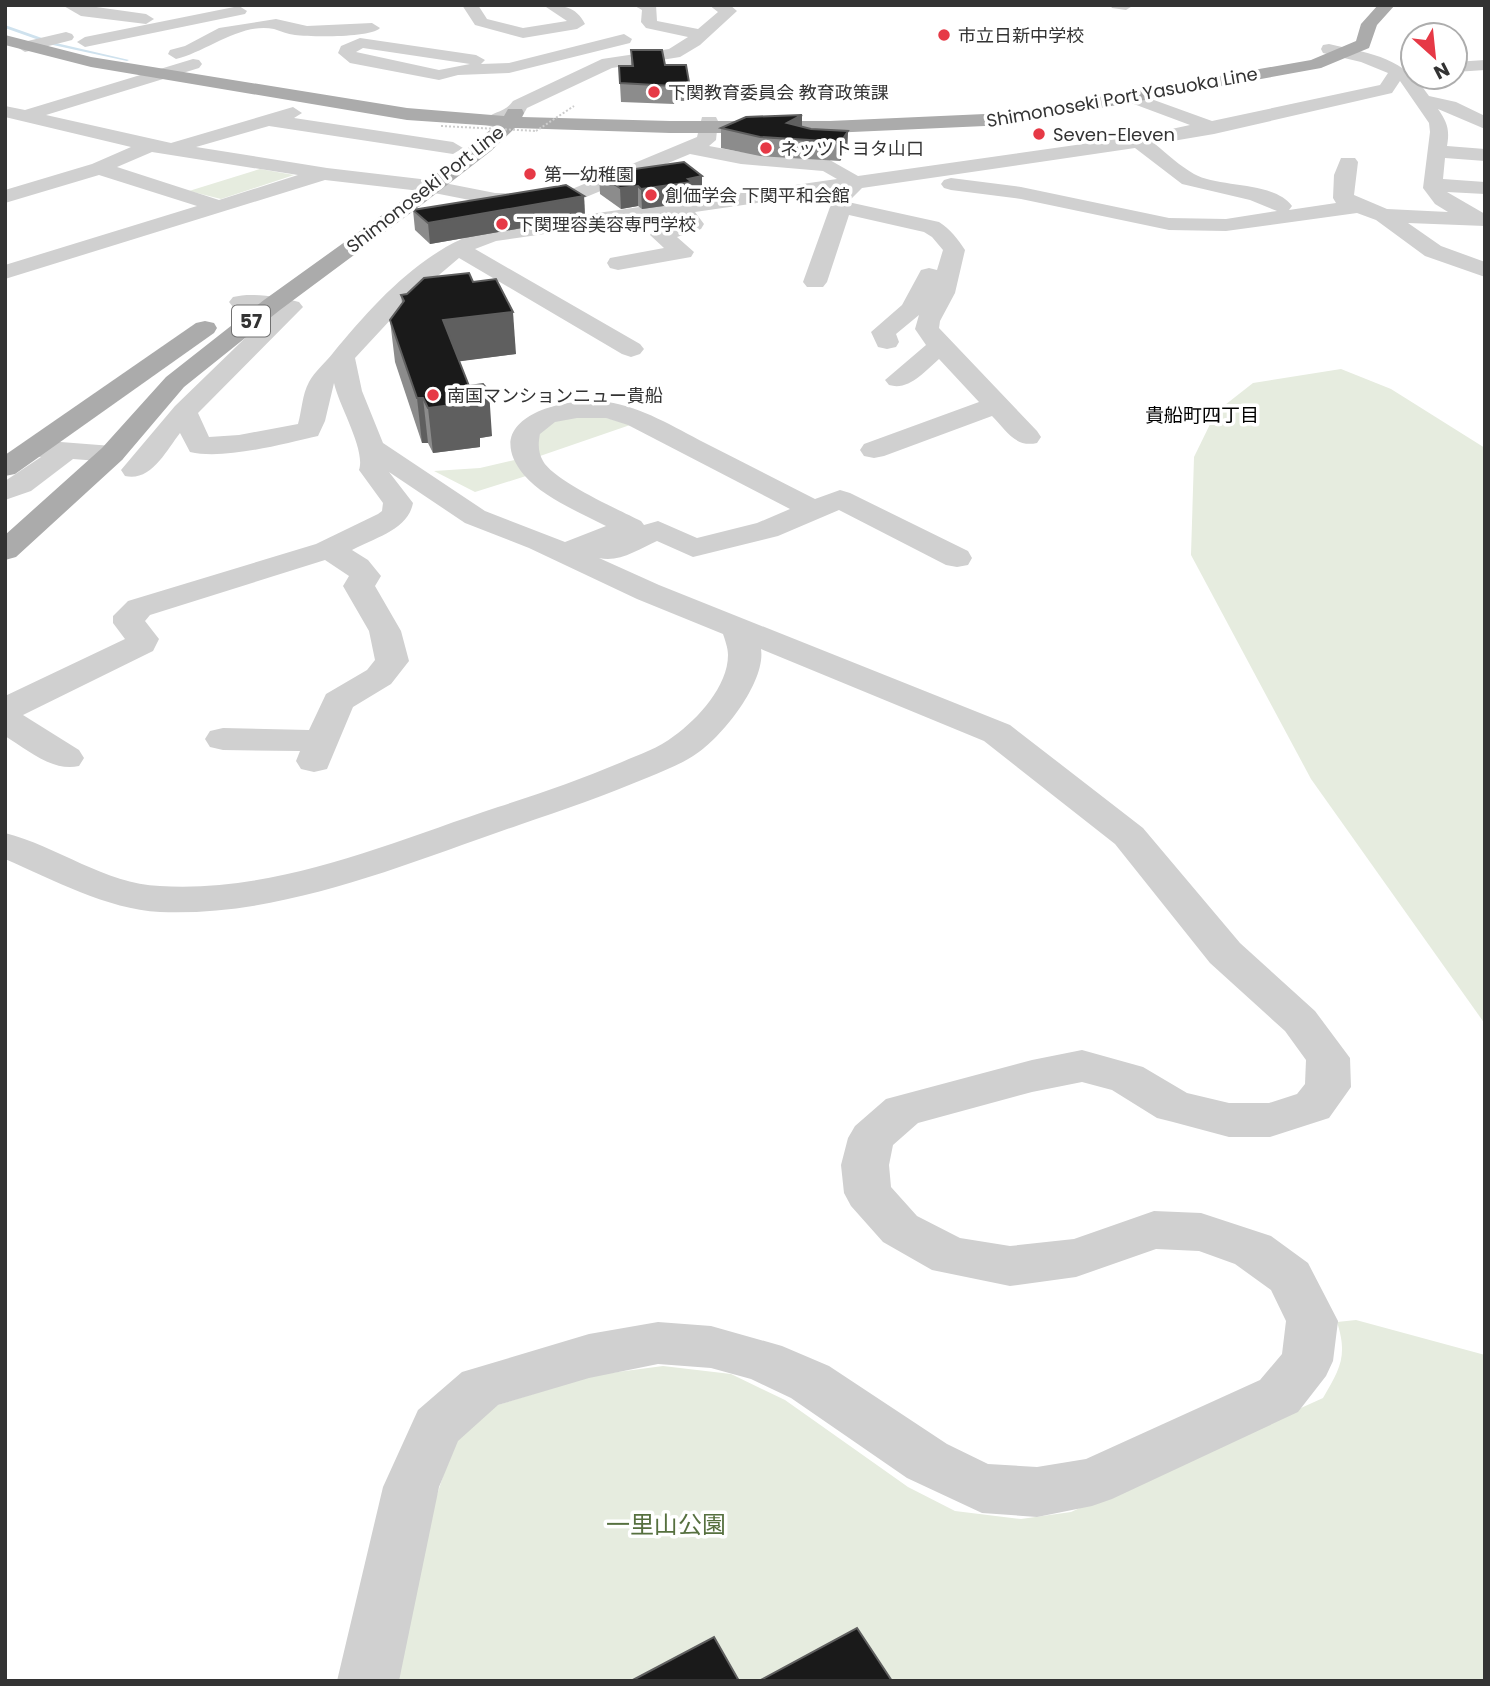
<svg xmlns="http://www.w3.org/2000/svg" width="1490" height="1686" viewBox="0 0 1490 1686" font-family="Poppins,'Noto Sans JP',sans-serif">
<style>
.green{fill:#e6ecdf}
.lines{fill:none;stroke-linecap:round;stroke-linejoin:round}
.stream{fill:#cfe2ee;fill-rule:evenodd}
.minor{fill:#d0d0d0;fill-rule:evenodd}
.major{fill:#ababab;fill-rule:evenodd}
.path-bridge{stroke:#cdcdcd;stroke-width:2;stroke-dasharray:2 2;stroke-linecap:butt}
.wall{fill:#8c8c8c}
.shaded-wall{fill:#5f5f5f}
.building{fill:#1a1a1a;stroke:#5f5f5f;stroke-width:2}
.poi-dot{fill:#e63946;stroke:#fff;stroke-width:2.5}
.labels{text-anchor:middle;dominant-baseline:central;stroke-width:7;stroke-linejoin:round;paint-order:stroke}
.far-poi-label{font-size:18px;fill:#333;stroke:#fff;text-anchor:start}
.far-street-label{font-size:18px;fill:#333;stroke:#fff}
.shield{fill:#fff;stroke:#707070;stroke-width:2}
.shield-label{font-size:19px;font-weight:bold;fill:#333}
.far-neighbourhood-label{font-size:19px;fill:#000;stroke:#fff}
.near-park-label{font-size:24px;fill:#56703f;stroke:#fff}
</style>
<rect width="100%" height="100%" fill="#fff"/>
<g class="green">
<path d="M260,169L294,175L221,199L189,191Z"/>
<path d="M1341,369L1391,389L1485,448V1024L1311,779L1191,555L1194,457L1216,412L1253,383Z"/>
<path d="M593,415L633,424L540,456L536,446L542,427L562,418Z"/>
<path d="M519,459L526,476L475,492L434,471L480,468Z"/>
<path d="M1356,1320L1485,1355V1681H396L416,1560L456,1436L488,1408L595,1375L663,1366L731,1374L785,1400L908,1487L955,1511L1021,1519L1071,1512L1323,1398C1340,1369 1348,1356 1337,1322Z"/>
</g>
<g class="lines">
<path class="stream" d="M5,25L56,43L129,60L127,61L53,45L5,28Z"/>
<g class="minor">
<path d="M62,5H82L146,14L154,19L146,24L81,16Z"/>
<path d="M462,5H478L487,19L523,28L567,21L543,5C562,5 576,6 585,24L577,29L523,38L475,25Z"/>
<path d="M633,5H656L657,21L698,29L718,12L709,5H730L737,11L700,45L680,57L612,68L527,108L522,117L493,127L486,125L484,121C492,110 504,114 513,101L602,59L669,49L688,37L646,28L641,22L642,10Z"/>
<path d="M1110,5H1134L1126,10L1112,8Z"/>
<path d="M239,6L247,11L245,14L85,47L77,42L85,37Z"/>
<path d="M276,19L307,26L372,23L380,28C370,38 311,37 295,35C287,34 281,31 274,29C241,22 206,52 176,59L168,54L170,50L185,46L219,28Z"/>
<path d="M66,32L72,34L74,37L72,40L25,52L17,47L19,43Z"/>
<path d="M624,34L632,39L630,43L509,73L458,75L439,80L350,63L338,53L341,46L360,38L476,55L485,60L481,64L509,63ZM363,48L470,64L439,70L356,52Z"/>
<path d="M1329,44C1376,55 1402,57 1429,96L1456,102L1485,116V129L1438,109C1447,122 1450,129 1447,146L1485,149V161L1445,158L1443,179L1485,182V194L1447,192L1485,214V226L1408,223L1441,246L1485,262V277L1425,256L1376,220L1357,213L1226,231L1169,230L1021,199L951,190L944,188L941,184L944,180L951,178L1021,187L1169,218L1226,219L1277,211L1250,200L1182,184L1135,148L862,188L848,202L939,222C950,229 958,239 965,250L955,293L940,321L939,328L1037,431L1041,437L1037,443C1015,448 1006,430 992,416L884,456L874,458L864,456L860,450L864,444L979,402L939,359C924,372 909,391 889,385L885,380L926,345L915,329L919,315L896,334L899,342L896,347L887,349L878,347L871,332L902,305L921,270L929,268L937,270L943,250L932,237L924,232L849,215L827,282L823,287H807L803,282L830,207L827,201L834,192L695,212L704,224L701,229L677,237L694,252L691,257L618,270L610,268L607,263L610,258L664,248L650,235L653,230L680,221L676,215L496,241L475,249L640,344L644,349L640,354L631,357L622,354L459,258L406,303L355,358L362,391L383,443L485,511L565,542L606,526C579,512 544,498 524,475C477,418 564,396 607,402C642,407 674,427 705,443C742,462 778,480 815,499L840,490L850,493L968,551L972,558L968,565L957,567L946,565L839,510L778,536L693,557L657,541C639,549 619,563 599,558L659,585L1010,725L1143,828L1240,943L1315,1011L1350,1058L1351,1087L1329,1118L1270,1137H1229L1173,1122L1157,1118L1112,1090L1082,1082L1032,1092L918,1123L893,1145L889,1165L891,1187L917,1216L960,1238L1010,1246L1074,1239L1154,1211L1201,1213L1271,1236L1308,1263L1338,1321L1333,1361L1326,1376L1298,1412L1112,1499L1092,1506L1037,1517L982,1513L907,1478L791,1398L751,1379L711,1368L658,1364L589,1378L498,1405L458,1441L439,1487L399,1681H337L383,1487L418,1410L462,1372L589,1334L658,1322L711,1326L782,1346L829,1366L947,1444L988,1464L1037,1467L1086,1459L1260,1380L1282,1354L1286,1321L1271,1290L1235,1264L1199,1251L1156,1249L1076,1277L1010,1286L932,1270L883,1242L851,1206L844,1193L841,1165L848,1138L855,1126L886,1099L1032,1060L1082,1050L1143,1067L1187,1093L1229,1103H1269L1297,1094L1305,1084L1306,1060L1285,1031L1210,963L1115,844L984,741L761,649C766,682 722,737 696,754C682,764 665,770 649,777C606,795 563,810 519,825C405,864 284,917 160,912C106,909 54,880 5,859V833C57,846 105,884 160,886C277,893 389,843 498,807C540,794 581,779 622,762C640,754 659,748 674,736C698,719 728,686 728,655C728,648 725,640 723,634L637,599L529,548L465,523L389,472L413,503C408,530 374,538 352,550L368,560L381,576L375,586L401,631L409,661L391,684L353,707L327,769L314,772L301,769L296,761L300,751L223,750L210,747L205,739L210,731L223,728L309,730L326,694L367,670L375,660L369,631L343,586L349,576L325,560L150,615L145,621L159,639L153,651L23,715L79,750L84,758L79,766C52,772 28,750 5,736V696L125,639L113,623V616L128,601L316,544L378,514L382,511L383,503L359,470C366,450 339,406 334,383L325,421L318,436C283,444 224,460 190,452L180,433C166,451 151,482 125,476L121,470L175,406L272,312L233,307L229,302L233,297C252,292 280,297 299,302L303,307L198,413L209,437L239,435L298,424C302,410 302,395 309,382C315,371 325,363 333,353C375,302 426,245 492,228L837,179L823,171L741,164L690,154L574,202H560L557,198L560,194L697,137L702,117H716L718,121L716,140L709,146L741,152L828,159L858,176L1139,136L1190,125L1123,100L1120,96L1129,91L1212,121L1380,85L1388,73L1361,62L1323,53L1321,49L1323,45ZM1400,81L1429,123L1430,132L1423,188L1435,204L1448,212L1387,209L1354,195L1358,162L1355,158H1341L1334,175L1333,198L1336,203L1289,210L1292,206C1274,181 1219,188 1194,174C1180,166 1167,154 1155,144L1214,134L1392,93ZM577,418H606L628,425L790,509L757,523L697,538L658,521L644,525L641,521C619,510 554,481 543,461C538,452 538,444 540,434L555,422Z"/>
<path d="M193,59L199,60L202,64L199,68L46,115L171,143L293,107L302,113L294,118L453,142L463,148L453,154L269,126L196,147L327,168L429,180L495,193L541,194L548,196L551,200L548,204L541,206L495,205L429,192L325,180L5,279V265L197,206L99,175L5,203V190L92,164L131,147L5,117V106L25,110ZM152,152L298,175L219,200L117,167Z"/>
<path d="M1485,60V70L1455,72V62Z"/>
<path d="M35,440L112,446L122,448L126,454L122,460L112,462L73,459L31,491L5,500V481L41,457L25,454L21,448L25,442Z"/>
</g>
<g class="major">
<path d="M1378,5H1395L1377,25L1369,48L1321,68L1007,125L830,133H670L515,128L491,151L420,206L280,310L184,387L122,460L16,557L5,560V535L102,448L166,377L264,300L406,198L495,126L407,120L91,67L5,45V35L91,57L407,108L504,116L508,109H522L524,113L522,117L670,121H830L1007,113L1311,60L1356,41L1361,24Z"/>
<path d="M205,321L214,323L217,328L214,333L15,474L5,476V455L196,323Z"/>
</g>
<g class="path-bridge">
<path d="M441,126L537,131"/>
<path d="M536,131L574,106"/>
</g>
</g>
<g class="wall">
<path d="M631,50L665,65L689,82L690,101H675L674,104L621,102L619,66H631Z"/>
<path d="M802,115V127L811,129L848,131L847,150L840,161L760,156L721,148V128Z"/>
<path d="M599,174L702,197L692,198V202L642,209L638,206L621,209L600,194Z"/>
<path d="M584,196L585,217L430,244L415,230L413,210Z"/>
<path d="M473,282L516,354L459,361L469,386L492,436L480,438V447L433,453L428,443H422L395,362L390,320L402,303L401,295Z"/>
</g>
<g class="shaded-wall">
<path d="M802,115V134L787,123Z"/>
<path d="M848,131L847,150L840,161L841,142Z"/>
<path d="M702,176V197L692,198V202L642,209L641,189Z"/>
<path d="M638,186V206L621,209L620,188Z"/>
<path d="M584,196L585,217L430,244L428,223Z"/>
<path d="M513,312L516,354L447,363L443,320Z"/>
<path d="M489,391L492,436L480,438V447L433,453L428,408L471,394Z"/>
<path d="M417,398H423L428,443H422Z"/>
</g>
<g class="building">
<path d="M631,50H662L665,65H686L689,82L674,83L673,86L620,83L619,66H633Z"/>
<path d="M802,115L787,123L811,129L848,131L841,142L760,137L721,128L746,117Z"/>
<path d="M684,162L702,176L688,179L692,182L641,189L638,186L620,188L599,174Z"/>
<path d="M566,185L584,196L428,223L413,210Z"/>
<path d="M469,273L473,282L496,279L513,312L443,320L469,386L483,384L489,391L471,394L476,402L428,408L423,398H417L390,320L404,301L401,295L407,294L424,278Z"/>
<path d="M857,1628L892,1681H759Z"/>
<path d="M714,1637L739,1681H631Z"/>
</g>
<g class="poi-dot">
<circle cx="944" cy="35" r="7"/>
<circle cx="654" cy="92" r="7"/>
<circle cx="1039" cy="134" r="7"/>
<circle cx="766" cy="148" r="7"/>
<circle cx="530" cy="174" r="7"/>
<circle cx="651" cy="195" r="7"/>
<circle cx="502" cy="224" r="7"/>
<circle cx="433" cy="395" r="7"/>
</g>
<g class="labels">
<g class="far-poi-label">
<text x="958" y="35">市立日新中学校</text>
<text x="668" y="92">下関教育委員会 教育政策課</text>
<text x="1053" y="134">Seven-Eleven</text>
<text x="780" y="148">ネッツトヨタ山口</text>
<text x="544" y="174">第一幼稚園</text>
<text x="665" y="195">創価学会 下関平和会館</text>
<text x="516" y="224">下関理容美容専門学校</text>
<text x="447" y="395">南国マンションニュー貴船</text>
</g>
<g class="far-street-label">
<text transform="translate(1122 97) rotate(-10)">Shimonoseki Port Yasuoka Line</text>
<text transform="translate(425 189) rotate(-38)">Shimonoseki Port Line</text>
</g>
<rect class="shield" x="232" y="305.5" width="38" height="31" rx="5"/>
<g class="shield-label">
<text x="251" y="321">57</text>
</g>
<g class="far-neighbourhood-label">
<text x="1202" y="415">貴船町四丁目</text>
</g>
<g class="near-park-label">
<text x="666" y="1524">一里山公園</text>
</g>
</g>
<rect width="1490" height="1686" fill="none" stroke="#333333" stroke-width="14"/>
<g transform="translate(1434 56) rotate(153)"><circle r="33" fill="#ffffff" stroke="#adadad" stroke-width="2"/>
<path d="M0-5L12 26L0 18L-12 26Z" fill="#e63946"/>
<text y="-10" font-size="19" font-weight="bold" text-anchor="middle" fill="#333333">N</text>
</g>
</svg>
